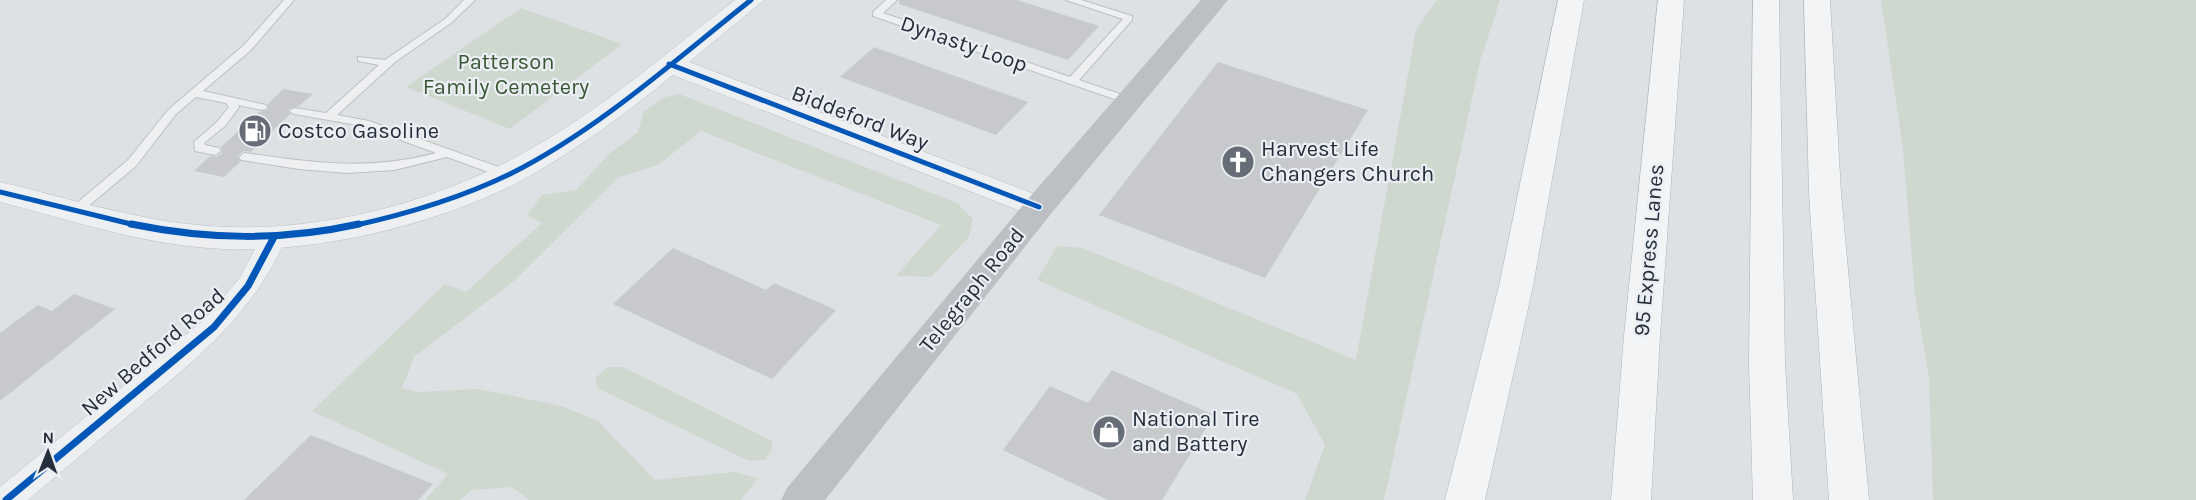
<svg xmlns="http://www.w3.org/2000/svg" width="2196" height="500" viewBox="0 0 2196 500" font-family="Karla,sans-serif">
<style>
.green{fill:#cfd8cf}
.building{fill:#c7c9cc}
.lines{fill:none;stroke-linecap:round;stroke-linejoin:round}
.service-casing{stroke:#bdbfc2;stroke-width:2}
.minor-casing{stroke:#bdbfc2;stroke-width:1}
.tertiary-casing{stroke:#bdbfc2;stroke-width:1}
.motorway-casing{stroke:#b1b4b8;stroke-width:1}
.service{fill:#eeeff1;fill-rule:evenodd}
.minor{fill:#eeeff1;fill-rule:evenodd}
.tertiary{fill:#eeeff1;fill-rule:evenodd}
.secondary{fill:#bcbfc4;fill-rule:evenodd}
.motorway{fill:#f2f4f5;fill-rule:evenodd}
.cycleway-far1-casing{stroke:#ebeff4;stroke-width:8}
.cycleway-casing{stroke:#ebeff4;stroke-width:10}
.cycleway-far1{stroke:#0057b8;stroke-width:5}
.cycleway{stroke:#0057b8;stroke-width:7}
.labels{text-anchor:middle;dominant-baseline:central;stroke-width:4.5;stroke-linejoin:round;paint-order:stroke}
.street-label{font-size:22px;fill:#262e3c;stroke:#ebeff4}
.park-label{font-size:22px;fill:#3a5734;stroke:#ebeff4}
.poi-label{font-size:22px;fill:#262e3c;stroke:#ebeff4;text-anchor:start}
</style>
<rect width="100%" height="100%" fill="#dee1e4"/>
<g class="green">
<path d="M1437,0H1500L1481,58L1384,500H1305L1325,445L1297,394L1037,280L1057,246L1083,248L1356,360L1416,30Z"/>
<path d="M1881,0H2196V500H1933L1929,378L1915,296L1903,149Z"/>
<path d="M521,8L622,44L510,129L406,87Z"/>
<path d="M679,94L957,203L973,219L969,237L931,277L896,276L941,225L701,131L658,165L619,177L514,281L414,357L402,388L418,392L479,389L562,406L598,421L655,480L735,472L758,478L741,500H529L512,487L472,490L460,500H425L448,474L312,411L445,284L466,292L542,223L527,215L542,195L576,190L609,154L638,132L644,111L665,97Z"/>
<path d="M608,367H623L772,441V449L765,460L749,461L597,388L595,378Z"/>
</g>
<g class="building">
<path d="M899,0H1017L1099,26L1068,60L899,4Z"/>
<path d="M874,47L1028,102L996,135L840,77Z"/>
<path d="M1218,62L1368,110L1265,278L1099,215Z"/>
<path d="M283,89L313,94L299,106L288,109L290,114L251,152L244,151L238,155L240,162L224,177L194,171L210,156L216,157L222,153L221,147L259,112L268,110V104Z"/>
<path d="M673,248L766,290L774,283L836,310L772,379L613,304Z"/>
<path d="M74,294L115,309L0,401V333L38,305L52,311Z"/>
<path d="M1112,370L1214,415L1162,500H1108L1003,450L1050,386L1088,403Z"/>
<path d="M311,435L433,484L418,500H244Z"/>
</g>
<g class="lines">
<g class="service-casing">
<g id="service">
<path d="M284,0H294L251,50L203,91L266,105L267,107L266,109L262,110L238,105L239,107L225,126L204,143L205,145L219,148L221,151L215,155L195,151L194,142L217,122L229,107L226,103L196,97L176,114L136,166L80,213H72L70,210L72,207L128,160L168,110L243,46Z"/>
<path d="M464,0H475L451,23L395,62L337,115L369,121L510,171L512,174L510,177H502L447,157L394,170L346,173L299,169L241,160L239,157L245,153C312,163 369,171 436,153L363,126L294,114L289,111L294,108L326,113L379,65L358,61V57L385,60L445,19Z"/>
<path d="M886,0H897L883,13L1070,77L1123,19L1066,0H1081L1132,16V20L1079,80L1134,99L1135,101L1130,104L1126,103L873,16V12Z"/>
</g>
</g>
<g class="minor-casing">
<path id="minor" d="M274,228L283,231L287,237C253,313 203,354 141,405C103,437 65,468 28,500H0V487L204,320L239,279L265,231Z"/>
</g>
<g class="tertiary-casing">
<path id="tertiary" d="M735,0H764L689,62L1050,200L1054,207L1050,214L1039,218L1028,214L673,75C626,113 577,150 524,179C437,226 306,256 208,248C138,243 68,219 0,202V182C68,198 138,221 208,226C320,234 438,203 534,147C606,106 670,50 735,0Z"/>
</g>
<g class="motorway-casing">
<g id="motorway">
<path d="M1558,0H1584L1533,286L1485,500H1445L1499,286Z"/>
<path d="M1658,0H1684L1660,336L1651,500H1611L1624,336Z"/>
<path d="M1753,0H1779L1785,363L1793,500H1753L1749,363Z"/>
<path d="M1804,0H1830L1841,193L1869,500H1829L1809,193Z"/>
</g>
</g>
<use href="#service" class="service"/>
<use href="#minor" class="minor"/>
<use href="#tertiary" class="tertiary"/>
<path class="secondary" d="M1201,0H1228L1050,215L825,500H781L787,488L1028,199Z"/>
<use href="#motorway" class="motorway"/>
<g class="cycleway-far1-casing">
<g id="cycleway-far1">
<path d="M669,64L1039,207"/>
<path d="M0,192L139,226"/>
<path d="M352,226C407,214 461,198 512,173C599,129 675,60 751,0"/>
</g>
</g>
<g class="cycleway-casing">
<g id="cycleway">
<path d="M131,224C209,240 282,241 359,224"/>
<path d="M6,500L214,327L248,286L274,237"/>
</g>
</g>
<use href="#cycleway-far1" class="cycleway-far1"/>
<use href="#cycleway" class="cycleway"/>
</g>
<defs>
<g id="fuel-disc" transform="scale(1.725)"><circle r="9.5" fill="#666d77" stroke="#ebeff4"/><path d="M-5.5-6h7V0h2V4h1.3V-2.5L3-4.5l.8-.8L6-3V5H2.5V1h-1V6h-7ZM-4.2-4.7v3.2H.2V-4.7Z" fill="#fff"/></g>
<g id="church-disc" transform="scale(1.725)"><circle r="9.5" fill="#666d77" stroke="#ebeff4"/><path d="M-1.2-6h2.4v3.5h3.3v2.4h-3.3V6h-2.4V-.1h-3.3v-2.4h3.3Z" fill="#fff"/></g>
<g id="shop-disc" transform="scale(1.725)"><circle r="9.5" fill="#666d77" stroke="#ebeff4"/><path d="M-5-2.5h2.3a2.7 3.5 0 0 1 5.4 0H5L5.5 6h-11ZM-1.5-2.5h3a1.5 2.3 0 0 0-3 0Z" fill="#fff"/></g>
</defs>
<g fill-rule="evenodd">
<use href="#fuel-disc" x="255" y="131"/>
<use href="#church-disc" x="1238" y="162"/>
<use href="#shop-disc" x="1109" y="432"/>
</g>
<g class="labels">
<g class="street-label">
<text transform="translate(964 44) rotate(19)">Dynasty Loop</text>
<text transform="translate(860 118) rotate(21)">Biddeford Way</text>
<text transform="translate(1649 250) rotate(-85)">95 Express Lanes</text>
<text transform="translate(972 290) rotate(-51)">Telegraph Road</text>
<text transform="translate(153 352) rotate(-41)">New Bedford Road</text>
</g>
<g class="park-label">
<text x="506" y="62">Patterson<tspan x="506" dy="25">Family Cemetery</tspan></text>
</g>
<g class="poi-label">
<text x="278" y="131">Costco Gasoline</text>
<text x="1261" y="149">Harvest Life<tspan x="1261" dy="25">Changers Church</tspan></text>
<text x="1132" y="419">National Tire<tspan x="1132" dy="25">and Battery</tspan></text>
</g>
</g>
<g transform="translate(48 452) rotate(1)" stroke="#ebeff4" stroke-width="4.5" paint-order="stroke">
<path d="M0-4.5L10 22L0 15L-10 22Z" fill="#262e3c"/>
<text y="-9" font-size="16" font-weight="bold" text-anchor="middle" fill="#262e3c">N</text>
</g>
</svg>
